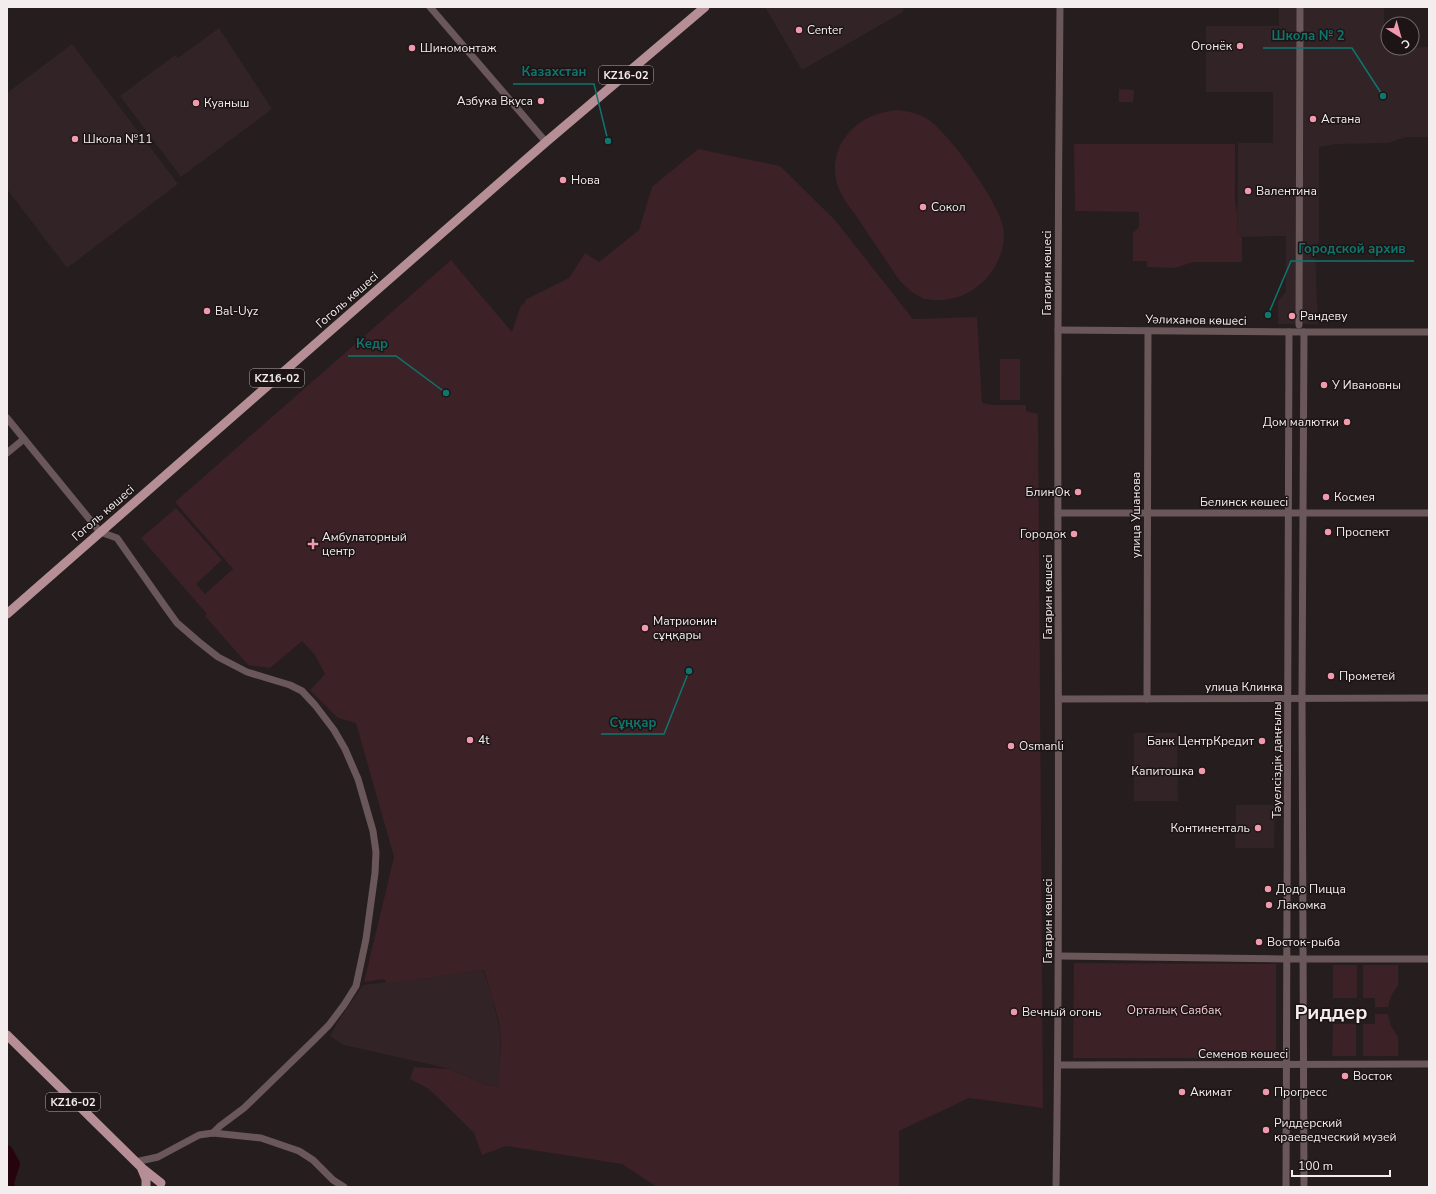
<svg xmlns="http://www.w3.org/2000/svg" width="1436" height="1194" viewBox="0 0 1436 1194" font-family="'Nunito Sans',sans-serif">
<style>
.built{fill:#322326}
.green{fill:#3c2127}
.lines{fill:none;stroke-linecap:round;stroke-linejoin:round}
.river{stroke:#25040e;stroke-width:12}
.minor{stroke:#6a575a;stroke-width:7}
.major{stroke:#b68e96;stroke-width:9}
.poi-dot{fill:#f29aad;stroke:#1c1415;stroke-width:1.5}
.labels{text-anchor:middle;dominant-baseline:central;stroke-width:3;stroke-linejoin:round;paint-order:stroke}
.shield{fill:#1c1415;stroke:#b2acad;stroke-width:1}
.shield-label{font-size:11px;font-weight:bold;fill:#f3edee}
.poi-label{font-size:12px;fill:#f3edee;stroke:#1c1415;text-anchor:start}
.street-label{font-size:12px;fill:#f3edee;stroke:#1c1415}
.park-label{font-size:12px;fill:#f7c9d2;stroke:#1c1415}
.town-label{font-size:20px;font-weight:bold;fill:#f3edee;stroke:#1c1415}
.leader{fill:none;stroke:#0f766e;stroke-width:1.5}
.callout-dot{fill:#0f766e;stroke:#1c1415;stroke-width:1.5}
.callout-label{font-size:13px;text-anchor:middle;font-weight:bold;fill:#0f766e;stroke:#1c1415;stroke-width:3;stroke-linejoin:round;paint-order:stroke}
</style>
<rect width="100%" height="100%" fill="#251d1e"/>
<g class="built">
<path d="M765,7H903V12L802,70Z"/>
<path d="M1279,7H1384V46H1388V48L1429,47V137H1406L1388,143L1337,144L1319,147V242L1315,253L1318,324H1278V301L1286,292V236L1237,237L1238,143H1273V92H1206V26H1279Z"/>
<path d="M219,28L272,109L181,177L120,96L175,55L178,58Z"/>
<path d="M72,44L178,184L67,268L7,189V93Z"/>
<path d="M1134,733H1177L1178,801H1134Z"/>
<path d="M1236,805H1275L1274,848H1235Z"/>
<path d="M483,970L492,995L500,1032V1058L497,1087L484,1084L450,1069L344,1045L330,1036L341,1017L363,985Z"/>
</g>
<g class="green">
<path d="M1119,89L1134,90L1133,102H1119Z"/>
<path d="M897,110C907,111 917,113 926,118C948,131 1003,207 1004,232C1005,267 976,298 943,300C936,300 930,300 924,299C915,295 907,288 900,281C886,260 872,240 859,220C851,209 841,197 837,184C832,167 836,148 847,135C859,119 878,112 897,110Z"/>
<path d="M1074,144H1235V200L1237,212V236L1242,237V262H1193L1175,268L1147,267V261H1133V233L1139,227V212L1075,211Z"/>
<path d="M698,149L780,166L835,220L913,319L977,317L982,403L993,405H1026V411L1038,414L1043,1108L969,1098L899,1131V1187H657L622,1164L506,1146L482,1155L474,1133L429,1089L410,1079L414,1067L450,1069L484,1084L497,1087C499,1069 502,1048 500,1030C497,1010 490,990 484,970L387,983L384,979L364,982L394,857L356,723L338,718L310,690L325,674L315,655L302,641L270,668L248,665L205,616L207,614L141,538L176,508L222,560L196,584L205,594L233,569L175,502L451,260L512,332L521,305L525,303V300L569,278L585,253L599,262L639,230L652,187Z"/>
<rect x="1000" y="359" width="20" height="41"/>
<path d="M1074,963L1276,964V1058H1073Z"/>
<rect x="1333" y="965" width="24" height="33"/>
<path d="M1363,965H1398V985L1391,996L1388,1007H1375V998H1363Z"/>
<path d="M1375,1014H1388L1391,1026L1398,1037V1056H1363V1024H1375Z"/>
<path d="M1333,1024H1356V1056H1332Z"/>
</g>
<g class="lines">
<path class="river" d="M7,1151L14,1164L8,1182L9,1187"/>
<g class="minor">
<path d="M430,7L546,142"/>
<path d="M1299,325L1300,7"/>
<path d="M1058,330L1304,332H1429"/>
<path d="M7,418L100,532L117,538L164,605L177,623L199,642L218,657L247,672L290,685L302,691L315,705L334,730L345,749L358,779L373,831L376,852L375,873L366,939L356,986L344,1005L329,1025L312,1042L244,1108L220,1126L213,1133"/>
<path d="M7,453L24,439"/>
<path d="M1058,513H1429"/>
<path d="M1059,699L1429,698"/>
<path d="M1147,699L1148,331"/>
<path d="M1059,956L1287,959H1429"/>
<path d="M1058,1065L1429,1064"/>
<path d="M135,1162L158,1157L199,1135L213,1133L261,1138L299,1151L313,1160L333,1180L344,1187"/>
<path d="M1056,1187C1061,902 1057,618 1058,333C1058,224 1059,116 1060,7"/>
<path d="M1286,1187L1289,332"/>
<path d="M1304,1187L1302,698L1304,332"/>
</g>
<g class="major">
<path d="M7,614L546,142L705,7"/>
<path d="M7,1035L141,1167L146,1179V1187"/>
<path d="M142,1168L161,1183"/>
</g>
</g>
<g class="poi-dot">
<circle cx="799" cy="30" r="4"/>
<circle cx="1240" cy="46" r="4"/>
<circle cx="412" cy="48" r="4"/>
<circle cx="541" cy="101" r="4"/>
<circle cx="196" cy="103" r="4"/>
<circle cx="1313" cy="119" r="4"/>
<circle cx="75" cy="139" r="4"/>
<circle cx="563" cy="180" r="4"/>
<circle cx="1248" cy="191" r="4"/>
<circle cx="923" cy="207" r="4"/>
<circle cx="207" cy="311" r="4"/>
<circle cx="1292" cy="316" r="4"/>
<circle cx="1324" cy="385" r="4"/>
<circle cx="1347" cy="422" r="4"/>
<circle cx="1078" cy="492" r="4"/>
<circle cx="1326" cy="497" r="4"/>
<circle cx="1328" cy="532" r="4"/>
<circle cx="1074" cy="534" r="4"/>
<path d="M311 538h4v4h4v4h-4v4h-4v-4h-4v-4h4z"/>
<circle cx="645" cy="628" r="4"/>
<circle cx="1331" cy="676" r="4"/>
<circle cx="470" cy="740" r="4"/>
<circle cx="1262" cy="741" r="4"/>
<circle cx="1011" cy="746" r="4"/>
<circle cx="1202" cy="771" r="4"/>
<circle cx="1258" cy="828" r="4"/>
<circle cx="1268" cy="889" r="4"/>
<circle cx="1269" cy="905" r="4"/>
<circle cx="1259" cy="942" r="4"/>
<circle cx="1014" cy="1012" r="4"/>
<circle cx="1345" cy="1076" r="4"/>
<circle cx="1182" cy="1092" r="4"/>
<circle cx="1266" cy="1092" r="4"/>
<circle cx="1266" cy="1130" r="4"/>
</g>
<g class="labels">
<g class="shield">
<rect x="599" y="66" width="54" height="18" rx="3"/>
<rect x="250" y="369" width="54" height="18" rx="3"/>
<rect x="46" y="1093" width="54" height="18" rx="3"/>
</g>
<g class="shield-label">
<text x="626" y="75">KZ16-02</text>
<text x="277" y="378">KZ16-02</text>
<text x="73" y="1102">KZ16-02</text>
</g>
<g class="poi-label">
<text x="807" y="30">Center</text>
<text x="1232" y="46" text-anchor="end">Огонёк</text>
<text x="420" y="48">Шиномонтаж</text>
<text x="533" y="101" text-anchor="end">Азбука Вкуса</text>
<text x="204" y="103">Куаныш</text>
<text x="1321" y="119">Астана</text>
<text x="83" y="139">Школа №11</text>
<text x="571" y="180">Нова</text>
<text x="1256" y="191">Валентина</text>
<text x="931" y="207">Сокол</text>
<text x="215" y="311">Bal-Uyz</text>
<text x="1300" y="316">Рандеву</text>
<text x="1332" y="385">У Ивановны</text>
<text x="1339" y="422" text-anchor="end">Дом малютки</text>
<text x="1070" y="492" text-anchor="end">БлинОк</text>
<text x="1334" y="497">Космея</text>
<text x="1336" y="532">Проспект</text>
<text x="1066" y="534" text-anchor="end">Городок</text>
<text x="322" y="537">Амбулаторный<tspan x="322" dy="14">центр</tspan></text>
<text x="653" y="621">Матрионин<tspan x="653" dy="14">сұңқары</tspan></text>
<text x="1339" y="676">Прометей</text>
<text x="478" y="740">4t</text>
<text x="1254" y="741" text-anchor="end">Банк ЦентрКредит</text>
<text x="1019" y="746">Osmanli</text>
<text x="1194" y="771" text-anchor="end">Капитошка</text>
<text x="1250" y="828" text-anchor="end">Континенталь</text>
<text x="1276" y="889">Додо Пицца</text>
<text x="1277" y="905">Лакомка</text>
<text x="1267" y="942">Восток-рыба</text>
<text x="1022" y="1012">Вечный огонь</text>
<text x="1353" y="1076">Восток</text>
<text x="1190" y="1092">Акимат</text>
<text x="1274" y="1092">Прогресс</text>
<text x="1274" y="1123">Риддерский<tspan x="1274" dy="14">краеведческий музей</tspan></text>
</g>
<g class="street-label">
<text transform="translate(1047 273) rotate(-90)">Гагарин көшесі</text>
<text transform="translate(347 300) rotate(-41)">Гоголь көшесі</text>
<text transform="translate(1196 320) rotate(1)">Уәлиханов көшесі</text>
<text x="1244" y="502">Белинск көшесі</text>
<text transform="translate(103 513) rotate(-41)">Гоголь көшесі</text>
<text transform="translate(1136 515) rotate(-90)">улица Ушанова</text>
<text transform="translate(1048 597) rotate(-90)">Гагарин көшесі</text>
<text x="1244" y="687">улица Клинка</text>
<text transform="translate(1277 760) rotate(-90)">Тәуелсіздік даңғылы</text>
<text transform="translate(1048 921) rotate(-90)">Гагарин көшесі</text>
<text x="1243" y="1054">Семенов көшесі</text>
</g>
<g class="park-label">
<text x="1174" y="1010">Орталық Саябақ</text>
</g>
<g class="town-label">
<text x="1331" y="1012">Риддер</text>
</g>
</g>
<path class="leader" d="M1383 96L1352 48H1263M608 141L594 84H513M1268 315L1291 261H1414M446 393L396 356H348M689 671L664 734H601"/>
<g class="callout-dot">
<circle cx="1383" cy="96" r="4"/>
<circle cx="608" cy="141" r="4"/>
<circle cx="1268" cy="315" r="4"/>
<circle cx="446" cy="393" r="4"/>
<circle cx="689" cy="671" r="4"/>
</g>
<g class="callout-label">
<text x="1308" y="40">Школа № 2</text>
<text x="554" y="76">Казахстан</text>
<text x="1352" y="253">Городской архив</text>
<text x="372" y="348">Кедр</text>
<text x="633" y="727">Сұңқар</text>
</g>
<rect width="1436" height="1194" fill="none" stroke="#f3edee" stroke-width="16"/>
<g transform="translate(1400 36) rotate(143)"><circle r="19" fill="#1c1415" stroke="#726b6c"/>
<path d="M0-3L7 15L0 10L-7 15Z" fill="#f29aad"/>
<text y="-6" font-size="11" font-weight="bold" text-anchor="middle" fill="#f3edee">С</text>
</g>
<path d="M1292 1170v6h98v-6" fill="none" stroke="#f3edee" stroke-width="2"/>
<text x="1298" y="1170" font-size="12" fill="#f3edee" stroke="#1c1415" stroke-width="3" paint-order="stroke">100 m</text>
</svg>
